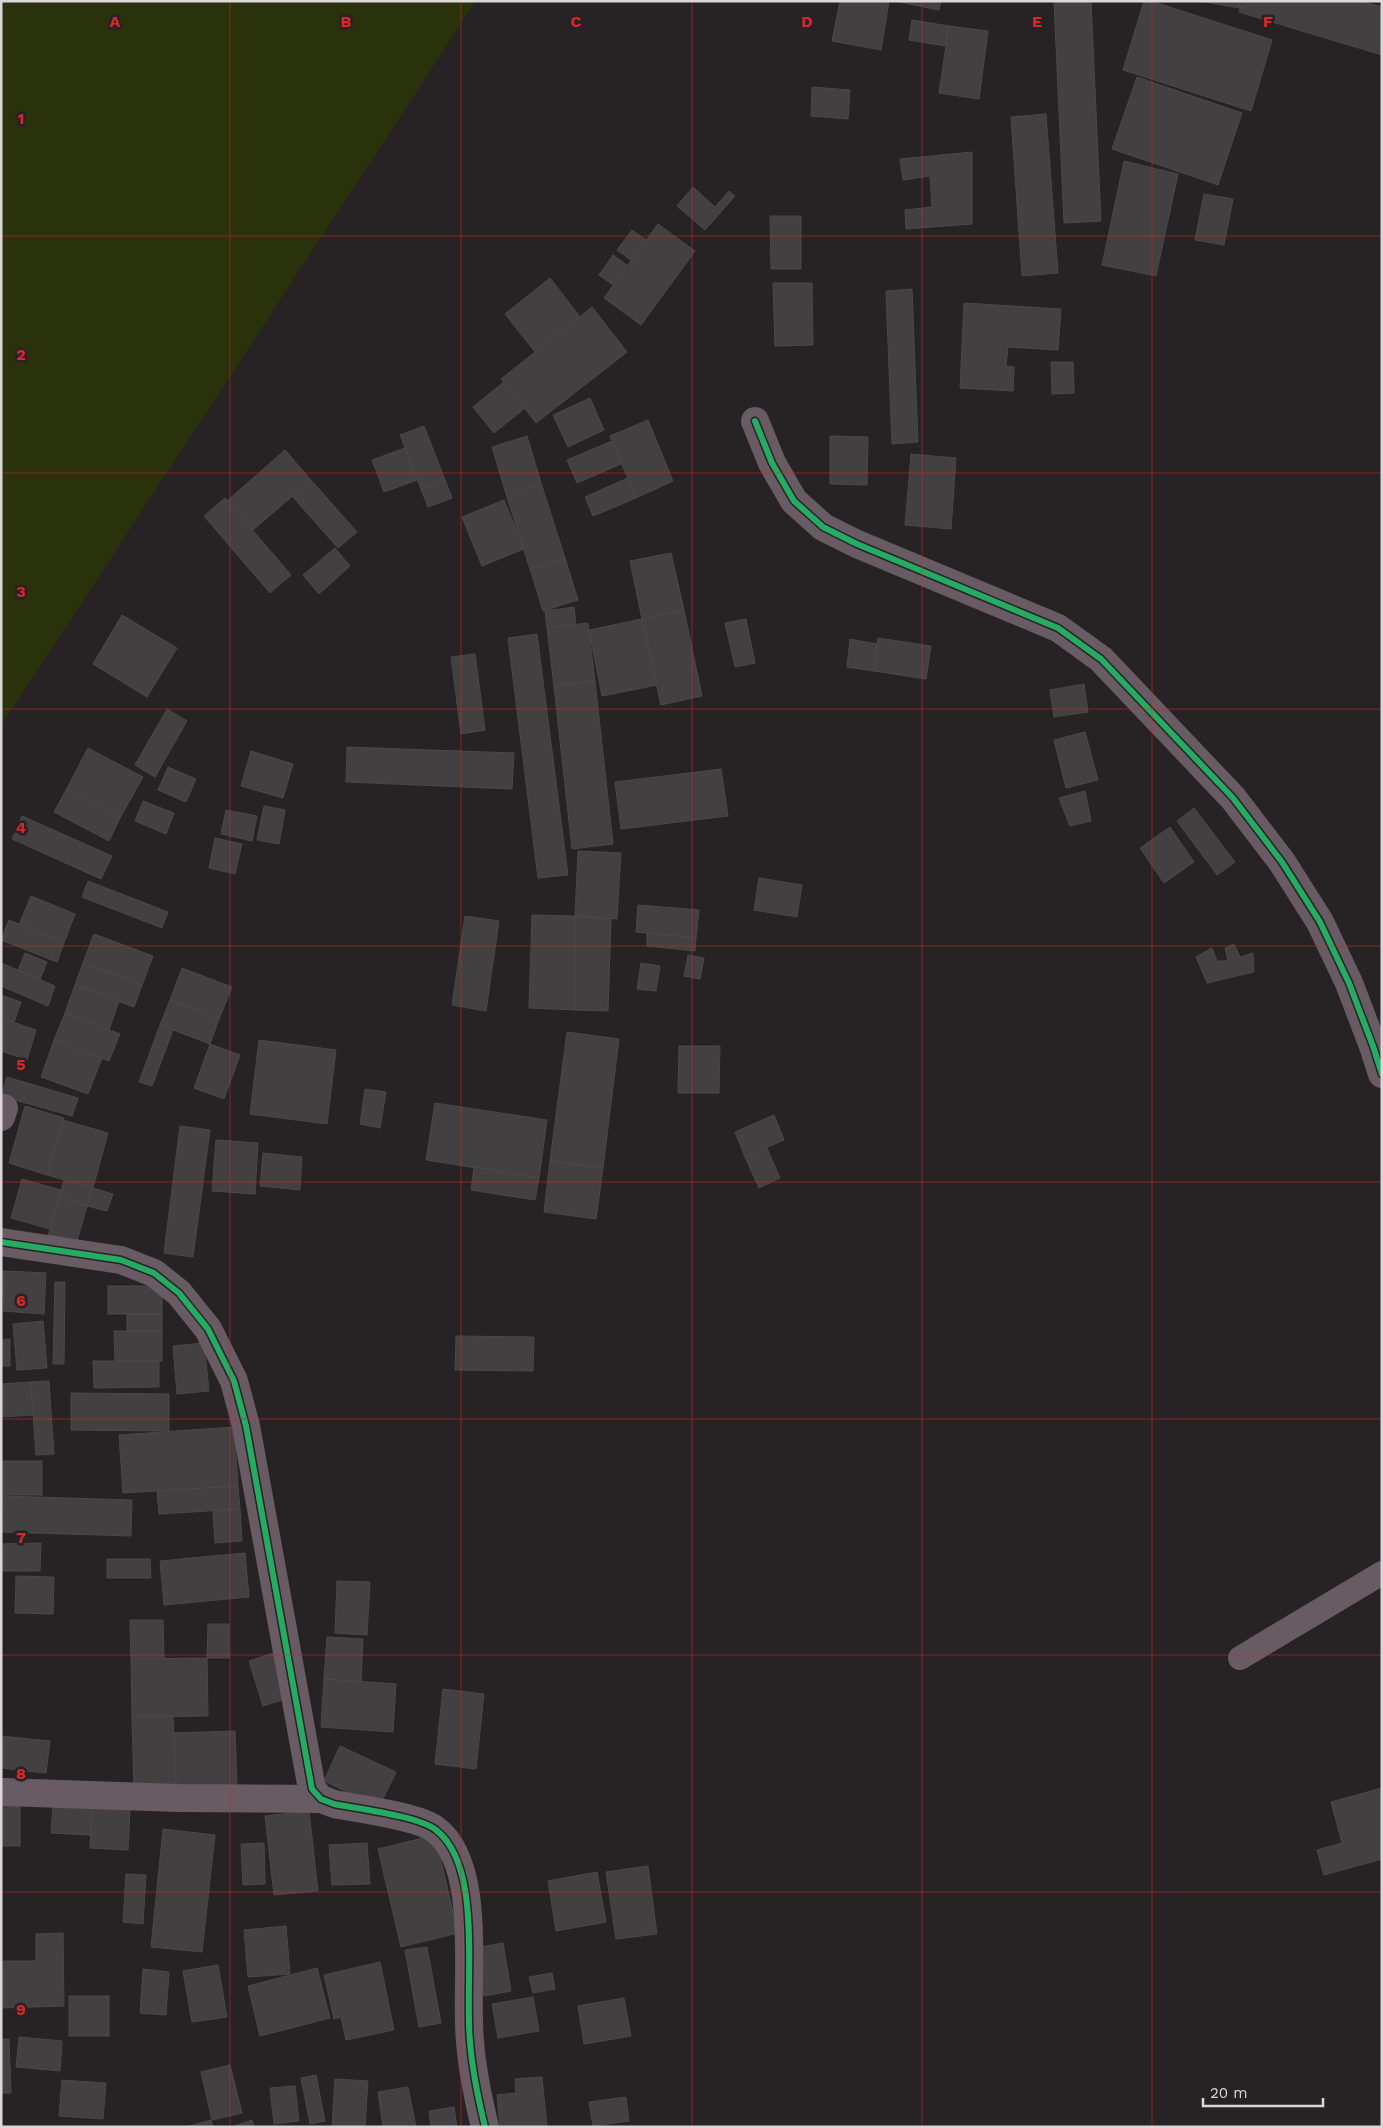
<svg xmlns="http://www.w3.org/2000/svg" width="1383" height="2128" viewBox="0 0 1383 2128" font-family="'Work Sans',sans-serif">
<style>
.green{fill:#2a320b}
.building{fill:#434042;stroke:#4b484a}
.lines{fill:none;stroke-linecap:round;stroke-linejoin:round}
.lane{stroke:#685b64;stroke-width:24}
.street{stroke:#685b64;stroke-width:28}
.cycleway-casing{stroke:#282226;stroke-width:9}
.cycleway{stroke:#26ab63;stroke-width:6}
.grid{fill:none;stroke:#d62828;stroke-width:1;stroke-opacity:0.55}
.grid-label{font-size:16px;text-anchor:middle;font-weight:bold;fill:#d62828;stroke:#282226;stroke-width:5;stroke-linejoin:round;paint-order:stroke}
</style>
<rect width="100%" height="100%" fill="#272325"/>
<path class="green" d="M1,1H476L1,726Z"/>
<g class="building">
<path d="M840,1H889L881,50L832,41Z"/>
<path d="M894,1H941L939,10Z"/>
<path d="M1054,1H1091L1101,221L1064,223Z"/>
<path d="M1144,1H1151L1272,40L1251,111L1123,70Z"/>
<path d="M1201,1H1240L1239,8Z"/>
<path d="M1242,1H1362L1382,7V55L1239,12Z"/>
<path d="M912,20L949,26L946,46L909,40Z"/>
<path d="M949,26L988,31L979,99L939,93Z"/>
<path d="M1137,77L1242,113L1218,185L1112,149Z"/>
<path d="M812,87L850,90L848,119L811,116Z"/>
<path d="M1046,114L1058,273L1022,276L1011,117Z"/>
<path d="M972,152V224L906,229L905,210L932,207L930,176L903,180L900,159Z"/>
<path d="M1124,161L1178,174L1156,276L1102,265Z"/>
<path d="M693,187L715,207L729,191L735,196L705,230L677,206Z"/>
<path d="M1204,194L1233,199L1224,245L1195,240Z"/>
<path d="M770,216H801V269H771Z"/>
<path d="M658,224L695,251L641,325L604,298Z"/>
<path d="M632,230L646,240L632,261L617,250Z"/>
<path d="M613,255L628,266L613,285L599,275Z"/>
<path d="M550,278L580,317L535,352L505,314Z"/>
<path d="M773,283H812L813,345L775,346Z"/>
<path d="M912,289L918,442L892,444L886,291Z"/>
<path d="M964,303L1061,309L1058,350L1008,347L1006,366L1014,367L1013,391L960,388Z"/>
<path d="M592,307L627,352L536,423L501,379Z"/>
<path d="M1051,362H1073L1074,393L1052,394Z"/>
<path d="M504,382L524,409L494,433L473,407Z"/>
<path d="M590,398L604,430L568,447L553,415Z"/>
<path d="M648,420L673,481L636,498L610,436Z"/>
<path d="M424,426L445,480L421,489L400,435Z"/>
<path d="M527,436L541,483L506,494L492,447Z"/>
<path d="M830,436L868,437L867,485L830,484Z"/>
<path d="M612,441L621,464L577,483L567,460Z"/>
<path d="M405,448L417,480L384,492L372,460Z"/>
<path d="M285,450L311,480L253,530L227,501Z"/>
<path d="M911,454L956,458L951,529L905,525Z"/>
<path d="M628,478L636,498L593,516L585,497Z"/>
<path d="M311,480L357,532L338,548L292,496Z"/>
<path d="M445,480L452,498L428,507L421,489Z"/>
<path d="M541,483L565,558L530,569L506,494Z"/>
<path d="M225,498L291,575L270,593L204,516Z"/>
<path d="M504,500L524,549L482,566L462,517Z"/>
<path d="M335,548L350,566L319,594L303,575Z"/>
<path d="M671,553L684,610L642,619L630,561Z"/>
<path d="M565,558L578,600L543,611L530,569Z"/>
<path d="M574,607L576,625L547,628L545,611Z"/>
<path d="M684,610L702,696L661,705L642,619Z"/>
<path d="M122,615L177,648L147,697L93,664Z"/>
<path d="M642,619L657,685L602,696L589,630Z"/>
<path d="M746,619L755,663L735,667L725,623Z"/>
<path d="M588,623L595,681L554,686L547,628Z"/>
<path d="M537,634L568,875L538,878L508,638Z"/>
<path d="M878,638L931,646L926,679L874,671Z"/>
<path d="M850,639L877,644L874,671L847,667Z"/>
<path d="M475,654L485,730L461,734L451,657Z"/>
<path d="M595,681L613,844L572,849L554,686Z"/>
<path d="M1084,684L1088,712L1054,717L1050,690Z"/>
<path d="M167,709L187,721L155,777L135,765Z"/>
<path d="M1085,732L1098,780L1066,788L1054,740Z"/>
<path d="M347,747L514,753L512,789L346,782Z"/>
<path d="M88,748L143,777L120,818L66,790Z"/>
<path d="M251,751L293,764L283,798L241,786Z"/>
<path d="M168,767L196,779L186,802L158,790Z"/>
<path d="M721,769L728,816L621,829L615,782Z"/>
<path d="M66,790L120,818L109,841L54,812Z"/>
<path d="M1085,791L1091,821L1070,826L1059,798Z"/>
<path d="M143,801L174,813L166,834L135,821Z"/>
<path d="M264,806L285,810L279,844L257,840Z"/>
<path d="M1194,808L1235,862L1217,875L1177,821Z"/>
<path d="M226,810L257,816L252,841L221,834Z"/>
<path d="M22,816L112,856L101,879L12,839Z"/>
<path d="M1170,827L1194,862L1164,883L1140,848Z"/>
<path d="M215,838L242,844L235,874L209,868Z"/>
<path d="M578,851L621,853L617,919L575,916Z"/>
<path d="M759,878L802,885L797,917L754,910Z"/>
<path d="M88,881L168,912L162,928L82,897Z"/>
<path d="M31,896L75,914L64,943L19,925Z"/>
<path d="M638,905L699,910L696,938L636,932Z"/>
<path d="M532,915L575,916V1010L529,1008Z"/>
<path d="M465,916L499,921L486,1011L452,1005Z"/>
<path d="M575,916L611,919L608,1011L575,1010Z"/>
<path d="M9,920L64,943L57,962L1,940Z"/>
<path d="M647,933L696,938L695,951L647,946Z"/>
<path d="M94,934L153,956L142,985L83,963Z"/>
<path d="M1234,944L1240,957L1253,953L1254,972L1207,983L1196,957L1212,948L1217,961H1228L1225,948Z"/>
<path d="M25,953L47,962L40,979L18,970Z"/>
<path d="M688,955L704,958L700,979L684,976Z"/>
<path d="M1,963L55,986L48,1006L1,986Z"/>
<path d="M83,963L142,985L134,1007L75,985Z"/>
<path d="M641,963L660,966L656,991L637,989Z"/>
<path d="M182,968L232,987L219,1019L170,1000Z"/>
<path d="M75,985L119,1001L109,1030L65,1013Z"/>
<path d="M1,995L21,1002L14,1022L1,1018Z"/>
<path d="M170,1000L219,1019L210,1044L160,1025Z"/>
<path d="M65,1013L120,1034L109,1061L54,1040Z"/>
<path d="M1,1018L36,1030L27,1060L1,1051Z"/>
<path d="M160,1025L173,1030L152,1086L139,1082Z"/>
<path d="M567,1032L619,1039L603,1168L550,1161Z"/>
<path d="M54,1040L102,1058L88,1094L41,1077Z"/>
<path d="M259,1040L336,1050L327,1124L250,1114Z"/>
<path d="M210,1044L240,1055L224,1099L194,1088Z"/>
<path d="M679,1046H720L719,1093H678Z"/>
<path d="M7,1077L78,1098L72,1116L1,1096Z"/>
<path d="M365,1089L386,1092L380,1128L360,1124Z"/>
<path d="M435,1103L547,1120L539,1178L426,1160Z"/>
<path d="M25,1106L64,1118L47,1175L9,1163Z"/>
<path d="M774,1115L784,1140L745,1157L735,1132Z"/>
<path d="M63,1120L108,1133L93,1188L47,1175Z"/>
<path d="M180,1126L210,1130L193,1257L164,1253Z"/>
<path d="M216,1140L258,1143L255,1194L212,1191Z"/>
<path d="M767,1148L780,1178L759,1188L745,1157Z"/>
<path d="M263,1153L302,1157L300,1190L260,1186Z"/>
<path d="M550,1161L603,1168L596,1219L544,1212Z"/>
<path d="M474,1167L539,1178L535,1200L471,1190Z"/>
<path d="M22,1179L61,1190L50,1229L11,1218Z"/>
<path d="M64,1180L93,1188L87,1206L59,1197Z"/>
<path d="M93,1188L113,1194L107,1211L87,1206Z"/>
<path d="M59,1197L87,1206L75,1248L47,1240Z"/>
<path d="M1,1271H5L4,1296H1Z"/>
<path d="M5,1271L46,1273L44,1314L3,1311Z"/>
<path d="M55,1282H65L64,1364H53Z"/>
<rect x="108" y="1286" width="54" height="28"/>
<rect x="127" y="1314" width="35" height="17"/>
<path d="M43,1321L47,1368L17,1370L13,1324Z"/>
<path d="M114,1331H162V1361H115Z"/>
<path d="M456,1336L534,1337L533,1371L455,1370Z"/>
<path d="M10,1339V1366H1V1340Z"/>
<path d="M204,1343L209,1391L177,1394L173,1346Z"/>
<path d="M93,1361H159V1387L94,1388Z"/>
<path d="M49,1381L54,1454L36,1455L31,1382Z"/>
<path d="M31,1382L33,1415L1,1417V1384Z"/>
<path d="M71,1393L169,1394V1431L71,1430Z"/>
<path d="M234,1427L238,1486L123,1493L119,1435Z"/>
<rect x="1" y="1461" width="41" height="34"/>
<path d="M238,1486L240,1509L159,1514L157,1491Z"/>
<path d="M2,1496L132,1500L131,1536L1,1532Z"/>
<path d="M240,1509L242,1541L215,1543L213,1511Z"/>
<path d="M41,1543L40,1571H1V1544Z"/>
<path d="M245,1553L249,1597L164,1605L160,1561Z"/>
<path d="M107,1559H150L151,1578H107Z"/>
<path d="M16,1576L54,1577L53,1614L15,1613Z"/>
<path d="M337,1581L370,1582L367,1635L335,1633Z"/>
<path d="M130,1620H163L164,1659H131Z"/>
<path d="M208,1624H229V1658H207Z"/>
<path d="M327,1637L363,1639L361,1682L324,1679Z"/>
<path d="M277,1652L291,1697L263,1706L249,1661Z"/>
<path d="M207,1658L208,1716L132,1717L131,1659Z"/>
<path d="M324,1679L396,1684L393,1732L321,1727Z"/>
<path d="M443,1689L484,1694L476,1769L435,1764Z"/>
<path d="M173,1716L176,1788L134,1789L132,1717Z"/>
<path d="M235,1731L237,1786L176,1788L174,1733Z"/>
<path d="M1,1736L50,1741L46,1773L1,1768Z"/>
<path d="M340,1746L396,1772L379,1807L324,1781Z"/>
<path d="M1382,1788V1859L1324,1875L1317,1850L1342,1843L1331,1802Z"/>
<rect x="1" y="1804" width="19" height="42"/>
<path d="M53,1804L92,1807L90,1835L51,1833Z"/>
<path d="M92,1807L130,1809L128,1850L90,1848Z"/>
<path d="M309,1811L318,1891L274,1895L265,1816Z"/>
<path d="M163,1829L215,1835L202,1952L151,1947Z"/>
<path d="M435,1835L458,1933L401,1947L378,1849Z"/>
<path d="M264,1843L265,1884L243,1885L241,1844Z"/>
<path d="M367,1843L370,1884L332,1885L329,1845Z"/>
<path d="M648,1866L657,1934L616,1939L606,1872Z"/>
<path d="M597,1872L606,1922L556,1931L548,1881Z"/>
<path d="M126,1874L146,1875L143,1924L123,1922Z"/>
<path d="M286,1926L290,1974L248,1977L244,1930Z"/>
<path d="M63,1933L64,2006L1,2008V1961H36V1934Z"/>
<path d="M503,1943L511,1991L484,1996L475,1948Z"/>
<path d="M427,1947L441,2023L419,2027L405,1950Z"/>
<path d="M380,1962L394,2030L346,2040L341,2017L334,2019L324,1975Z"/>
<path d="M218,1965L227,2017L192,2022L183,1971Z"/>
<path d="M317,1968L330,2018L260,2036L248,1986Z"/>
<path d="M143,1969L169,1972L166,2015L140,2013Z"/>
<path d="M552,1973L555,1989L533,1993L529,1977Z"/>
<rect x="69" y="1996" width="40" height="40"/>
<path d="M533,1997L539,2031L498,2038L492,2004Z"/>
<path d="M624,1998L631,2036L584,2044L578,2006Z"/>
<path d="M19,2037L62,2041L60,2071L16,2067Z"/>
<path d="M1,2039H9L11,2093H1Z"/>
<path d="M230,2065L242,2113L212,2120L201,2072Z"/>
<path d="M316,2075L325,2121L310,2124L301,2078Z"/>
<path d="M542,2077L547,2127H500L497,2095L516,2093L515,2079Z"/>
<path d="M335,2079L368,2081L365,2127H332Z"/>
<path d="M62,2080L106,2083L103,2119L59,2116Z"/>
<path d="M295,2086L299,2121L274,2124L270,2088Z"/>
<path d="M408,2087L416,2127H383L378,2092Z"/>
<path d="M626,2097L629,2121L593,2126L589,2102Z"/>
<path d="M454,2107L457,2127H431L429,2111Z"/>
<path d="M211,2120L213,2127H186Z"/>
<path d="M252,2120L254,2127H232Z"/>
</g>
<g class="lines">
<path class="lane" d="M1240,1658L1382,1573"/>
<g class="street">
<path d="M755,421L772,463L794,501L823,527L857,544L1058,628L1101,659L1233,798L1282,862L1320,922L1349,983L1373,1046L1382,1074"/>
<path d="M1,1117L4,1108"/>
<path d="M1,1242L121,1260L154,1273L179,1293L208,1329L234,1381L246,1426L312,1789L321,1799L334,1804C358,1809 419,1816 436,1830C484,1867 464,1984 470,2041C472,2070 478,2098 485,2127"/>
<path d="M4,1792L178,1798L321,1799"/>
</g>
<g class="cycleway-casing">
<g id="cycleway">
<path d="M755,421L772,463L794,501L823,527L857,544L1058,628L1101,659L1233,798L1282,862L1320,922L1349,983L1373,1046L1382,1074"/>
<path d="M1,1242L121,1260L154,1273L179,1293L208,1329L234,1381L246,1426L312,1789L321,1799L334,1804C358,1809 419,1816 436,1830C484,1867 464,1984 470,2041C472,2070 478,2098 485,2127"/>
</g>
</g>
<use href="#cycleway" class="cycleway"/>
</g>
<path class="grid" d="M230,1V2127M461,1V2127M692,1V2127M922,1V2127M1152,1V2127M1,236H1382M1,473H1382M1,709H1382M1,946H1382M1,1182H1382M1,1419H1382M1,1655H1382M1,1892H1382"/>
<g class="grid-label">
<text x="115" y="27">A</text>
<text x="346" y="27">B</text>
<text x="576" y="27">C</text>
<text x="807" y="27">D</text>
<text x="1037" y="27">E</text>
<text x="1268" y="27">F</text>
<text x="21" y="124">1</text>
<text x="21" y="360">2</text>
<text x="21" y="597">3</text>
<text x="21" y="833">4</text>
<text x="21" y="1070">5</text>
<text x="21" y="1306">6</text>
<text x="21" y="1543">7</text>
<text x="21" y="1779">8</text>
<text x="21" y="2015">9</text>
</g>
<rect width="1383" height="2128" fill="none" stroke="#dbd6d9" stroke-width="5"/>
<path d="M1203 2098v8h120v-8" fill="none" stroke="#dbd6d9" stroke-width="2.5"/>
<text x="1210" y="2098" font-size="15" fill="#dbd6d9" stroke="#282226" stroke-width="4" paint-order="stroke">20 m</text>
</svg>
